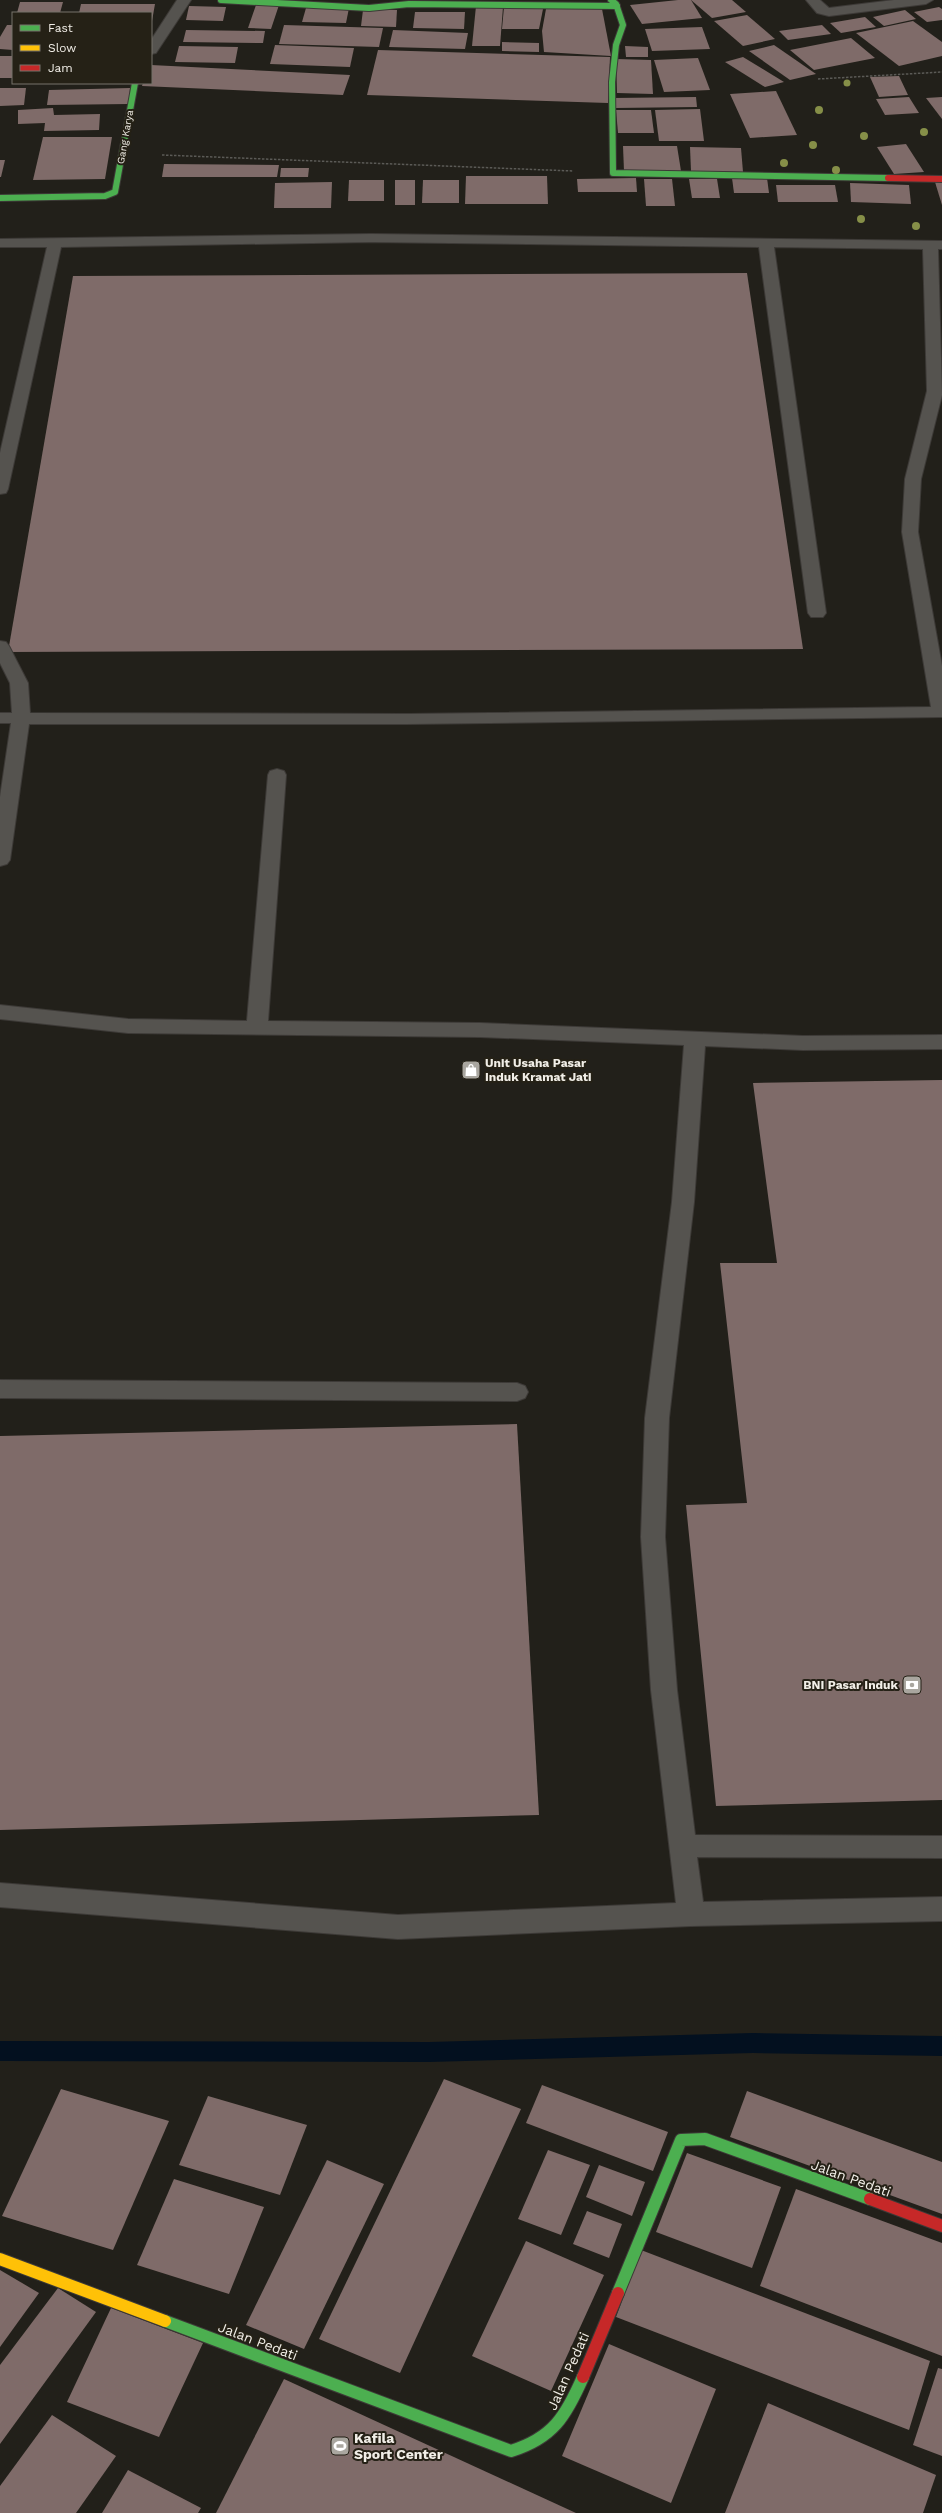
<svg xmlns="http://www.w3.org/2000/svg" width="942" height="2513" viewBox="0 0 942 2513" font-family="'Work Sans',sans-serif">
<style>
.lines{fill:none;stroke-linecap:round;stroke-linejoin:round}
.stream{fill:#03101f;fill-rule:evenodd}
.building{fill:#7f6b69}
.lane-casing{stroke:#3d3a37;stroke-width:2}
.street-casing{stroke:#3d3a37;stroke-width:2}
.fast-far1-casing{stroke:#3d3a37;stroke-width:8}
.fast-casing{stroke:#3d3a37;stroke-width:14}
.slow-casing{stroke:#3d3a37;stroke-width:14}
.jam-far1-casing{stroke:#3d3a37;stroke-width:8}
.jam-casing{stroke:#3d3a37;stroke-width:14}
.path{stroke:#5b5a56;stroke-width:1.5;stroke-dasharray:2.5 1.5;stroke-linecap:butt}
.lane{fill:#55534f;fill-rule:evenodd}
.street{fill:#55534f;fill-rule:evenodd}
.fast-far1{stroke:#4caf50;stroke-width:6}
.fast{stroke:#4caf50;stroke-width:12}
.slow{stroke:#ffc107;stroke-width:12}
.jam-far1{stroke:#c62828;stroke-width:6}
.jam{stroke:#c62828;stroke-width:12}
.tree{fill:#868f48}
.labels{text-anchor:middle;dominant-baseline:central;stroke-width:4;stroke-linejoin:round;paint-order:stroke}
.far-street-label{font-size:10px;fill:#f1eee7;stroke:#252116}
.poi-label{font-size:12px;font-weight:bold;fill:#f1eee7;stroke:#252116;text-anchor:start}
.near-street-label{font-size:14px;fill:#f1eee7;stroke:#252116}
.near-poi-label{font-size:14px;font-weight:bold;fill:#f1eee7;stroke:#252116;text-anchor:start}
</style>
<rect width="100%" height="100%" fill="#22201a"/>
<g class="lines">
<path class="stream" d="M753,2033L942,2036V2056L753,2053L429,2062L0,2061V2041L429,2042Z"/>
</g>
<g class="building">
<path d="M678,0H691L702,18L642,24L630,5Z"/>
<path d="M691,0H732L746,12L712,18Z"/>
<path d="M20,2H63L60,13H17Z"/>
<path d="M81,4H155L152,21L151,13H79Z"/>
<path d="M256,5H279L271,29L248,28Z"/>
<path d="M189,6L226,7L223,21L186,20Z"/>
<path d="M476,6L503,7L500,46H472Z"/>
<path d="M504,7L543,9L539,29H502Z"/>
<path d="M939,7L942,9V20L927,22L914,12Z"/>
<path d="M306,8H349L346,23L302,22Z"/>
<path d="M546,9H602L611,56L544,52L542,31Z"/>
<path d="M363,10H397L396,27L361,26Z"/>
<path d="M905,10L916,19L884,26L873,17Z"/>
<path d="M415,12H465L464,29L413,28Z"/>
<path d="M747,15L775,39L743,46L714,21Z"/>
<path d="M865,17L876,27L841,33L830,23Z"/>
<path d="M913,21L942,42V56L899,66L856,33Z"/>
<path d="M7,25H13V50L0,49V37Z"/>
<path d="M284,25L383,28L379,47L279,44Z"/>
<path d="M822,25L831,34L788,40L779,31Z"/>
<path d="M702,27L710,49L652,51L645,29Z"/>
<path d="M186,30L265,31L263,43L183,42Z"/>
<path d="M393,30L468,33L465,49L389,47Z"/>
<path d="M851,38L875,58L814,70L790,50Z"/>
<path d="M502,42L539,43V52L502,51Z"/>
<path d="M275,45L354,48L350,67L270,64Z"/>
<path d="M774,45L816,74L790,80L749,51Z"/>
<path d="M179,46L238,47L235,63L175,62Z"/>
<path d="M625,46L648,47V57H626Z"/>
<path d="M378,50L610,57L608,103L367,95Z"/>
<rect x="0" y="56" width="13" height="22"/>
<path d="M743,57L784,82L765,87L725,62Z"/>
<path d="M698,58L710,90L664,92L654,60Z"/>
<path d="M616,59L651,60L653,94L617,93Z"/>
<path d="M151,65L350,75L343,95L142,86L143,83H151Z"/>
<path d="M899,76L908,95L879,97L870,77Z"/>
<path d="M0,88H26L24,105L0,106Z"/>
<path d="M130,88L129,104L47,105L49,90Z"/>
<path d="M776,91L797,135L750,138L730,94Z"/>
<path d="M696,97L697,107L615,108L613,98Z"/>
<path d="M909,97L919,113L885,115L876,99Z"/>
<path d="M942,97V119L926,98Z"/>
<path d="M53,108L54,115L100,114L99,130L44,131L45,123L18,124V110Z"/>
<path d="M700,109L704,141H659L655,110Z"/>
<path d="M616,110H651L654,133H618Z"/>
<path d="M43,137H112L105,179L33,180Z"/>
<path d="M906,144L924,172L894,174L877,147Z"/>
<path d="M623,146H677L681,171H624Z"/>
<path d="M690,147L741,148L743,172L691,171Z"/>
<path d="M0,160H5L1,177H0Z"/>
<path d="M164,164L279,165L277,177H162Z"/>
<path d="M281,168H309L308,177H280Z"/>
<path d="M466,176H547L548,204H465Z"/>
<path d="M636,178L637,192H578L577,179Z"/>
<path d="M732,178H767L769,193H734Z"/>
<path d="M644,179H672L675,206H646Z"/>
<path d="M689,179H717L720,198H692Z"/>
<path d="M349,180H384V201H348Z"/>
<rect x="395" y="180" width="20" height="25"/>
<path d="M423,180H459V203H422Z"/>
<path d="M332,182L331,208H274L275,183Z"/>
<path d="M935,182H942V205Z"/>
<path d="M850,183L909,185L911,204L851,202Z"/>
<path d="M776,185H835L838,202H778Z"/>
<path d="M747,273L803,649L8,652L73,276Z"/>
<path d="M942,1080V1800L716,1806L686,1505L747,1503L720,1263H777L753,1083Z"/>
<path d="M517,1424L539,1815L0,1830V1436Z"/>
<path d="M444,2079L521,2109L400,2373L319,2339Z"/>
<path d="M542,2085L668,2132L653,2171L526,2123Z"/>
<path d="M61,2089L169,2121L113,2250L2,2216Z"/>
<path d="M747,2091L942,2162V2214L730,2137Z"/>
<path d="M208,2096L307,2125L280,2195L179,2165Z"/>
<path d="M548,2150L590,2165L561,2235L518,2219Z"/>
<path d="M687,2153L781,2187L752,2268L656,2232Z"/>
<path d="M327,2160L384,2184L304,2349L246,2325Z"/>
<path d="M599,2165L645,2182L632,2216L586,2197Z"/>
<path d="M174,2179L264,2207L229,2294L137,2265Z"/>
<path d="M796,2189L942,2243V2356L760,2286Z"/>
<path d="M587,2211L622,2224L609,2258L573,2244Z"/>
<path d="M526,2241L604,2275L551,2391L472,2356Z"/>
<path d="M641,2250L930,2361L909,2430L616,2317Z"/>
<path d="M0,2270L39,2293L0,2347Z"/>
<path d="M58,2288L96,2312L0,2444V2365Z"/>
<path d="M111,2308L203,2343L159,2437L67,2402Z"/>
<path d="M609,2344L716,2389L671,2503L562,2456Z"/>
<path d="M938,2368L942,2369V2456L913,2445Z"/>
<path d="M284,2379L576,2513H216Z"/>
<path d="M768,2403L936,2475L923,2513H725Z"/>
<path d="M52,2415L116,2456L76,2513H0V2486Z"/>
<path d="M128,2470L201,2508L198,2513H102Z"/>
</g>
<g class="lines">
<g class="lane-casing">
<g id="lane">
<path d="M371,234L942,241V249H938L942,395L921,479L918,532L942,666V717L408,724H29L10,860L7,864L0,866V797L11,723H0V713H12L10,683L0,663V641L6,642L9,646L28,683L30,713L408,714L931,707L902,532L905,479L927,391L923,249L774,247L826,613L823,617H811L808,613L759,247L371,242L61,247L8,489L6,493L0,494V453L47,247H0V239Z"/>
<path d="M277,769L284,771L286,775L268,1021L480,1023L803,1036L942,1035V1049L803,1050L705,1046L694,1202L669,1418L665,1537L677,1690L695,1835L942,1836V1858L697,1857L703,1902L942,1897V1921L691,1926L398,1939L0,1907V1883L398,1915L676,1903L651,1690L641,1537L645,1418L672,1202L684,1045L480,1037L128,1033L0,1019V1005L128,1019L247,1021L268,775L270,771Z"/>
<path d="M0,1380L517,1383L525,1386L528,1392L525,1398L517,1401L0,1398Z"/>
</g>
</g>
<g class="street-casing">
<g id="street">
<path d="M177,0H191L156,53L151,54V40Z"/>
<path d="M806,0H820L829,8L894,0H933L926,4L829,16L817,13Z"/>
</g>
</g>
<g class="fast-far1-casing">
<g id="fast-far1">
<path d="M221,0L369,8L409,4L617,6"/>
<path d="M611,0L616,4L623,25L616,45L612,82L613,173L888,178"/>
<path d="M0,198L105,196L115,192L135,83"/>
</g>
</g>
<g class="fast-casing">
<g id="fast">
<path d="M618,2293L681,2140L705,2139L870,2199"/>
<path d="M165,2321L511,2451C553,2438 566,2416 583,2377"/>
</g>
</g>
<g class="slow-casing">
<path id="slow" d="M0,2259L165,2321"/>
</g>
<g class="jam-far1-casing">
<path id="jam-far1" d="M888,178L942,179"/>
</g>
<g class="jam-casing">
<g id="jam">
<path d="M870,2199L942,2226"/>
<path d="M583,2377L618,2293"/>
</g>
</g>
<g class="path">
<path d="M818,79L942,72"/>
<path d="M162,155L573,171"/>
</g>
<use href="#lane" class="lane"/>
<use href="#street" class="street"/>
<use href="#fast-far1" class="fast-far1"/>
<use href="#fast" class="fast"/>
<use href="#slow" class="slow"/>
<use href="#jam-far1" class="jam-far1"/>
<use href="#jam" class="jam"/>
</g>
<g class="tree">
<circle cx="847" cy="83" r="3.5"/>
<circle cx="819" cy="110" r="4"/>
<circle cx="924" cy="132" r="4"/>
<circle cx="864" cy="136" r="4"/>
<circle cx="813" cy="145" r="4"/>
<circle cx="784" cy="163" r="4"/>
<circle cx="836" cy="170" r="4"/>
<circle cx="861" cy="219" r="4"/>
<circle cx="916" cy="226" r="4"/>
</g>
<defs>
<g id="shop-square" transform="scale(1)"><rect x="-9" y="-9" width="18" height="18" rx="4" fill="#a9a69f" stroke="#252116"/><path d="M-5-2.5h2.3a2.7 3.5 0 0 1 5.4 0H5L5.5 6h-11ZM-1.5-2.5h3a1.5 2.3 0 0 0-3 0Z" fill="#fff"/></g>
<g id="bank-square" transform="scale(1)"><rect x="-9" y="-9" width="18" height="18" rx="4" fill="#a9a69f" stroke="#252116"/><path d="M-6-4H6V4H-6ZM0-2.3a2.3 2.3 0 1 0 0 4.6a2.3 2.3 0 1 0 0-4.6Z" fill="#fff"/></g>
<g id="stadium-square" transform="scale(1)"><rect x="-9" y="-9" width="18" height="18" rx="4" fill="#a9a69f" stroke="#252116"/><path d="M0-5a6.5 5 0 1 0 0 10a6.5 5 0 1 0 0-10ZM-3.5-1.8h7v3.6h-7Z" fill="#fff"/></g>
</defs>
<g fill-rule="evenodd">
<use href="#shop-square" x="471" y="1070"/>
<use href="#bank-square" x="912" y="1685"/>
<use href="#stadium-square" x="340" y="2446"/>
</g>
<g class="labels">
<g class="far-street-label">
<text transform="translate(125 137) rotate(-80)">Gang Karya</text>
</g>
<g class="poi-label">
<text x="485" y="1063">Unit Usaha Pasar<tspan x="485" dy="14">Induk Kramat Jati</tspan></text>
<text x="898" y="1685" text-anchor="end">BNI Pasar Induk</text>
</g>
<g class="near-street-label">
<text transform="translate(851 2178) rotate(20)">Jalan Pedati</text>
<text transform="translate(258 2341) rotate(21)">Jalan Pedati</text>
<text transform="translate(568 2371) rotate(-66)">Jalan Pedati</text>
</g>
<g class="near-poi-label">
<text x="354" y="2438">Kafila<tspan x="354" dy="16">Sport Center</tspan></text>
</g>
</g>
<rect x="12" y="12" width="140" height="72" fill="#252116" stroke="#77736a"/>
<rect x="20" y="25" width="20" height="6" fill="#4caf50" stroke="#77736a"/>
<text x="48" y="32" font-size="12" fill="#f1eee7">Fast</text>
<rect x="20" y="45" width="20" height="6" fill="#ffc107" stroke="#77736a"/>
<text x="48" y="52" font-size="12" fill="#f1eee7">Slow</text>
<rect x="20" y="65" width="20" height="6" fill="#c62828" stroke="#77736a"/>
<text x="48" y="72" font-size="12" fill="#f1eee7">Jam</text>
</svg>
